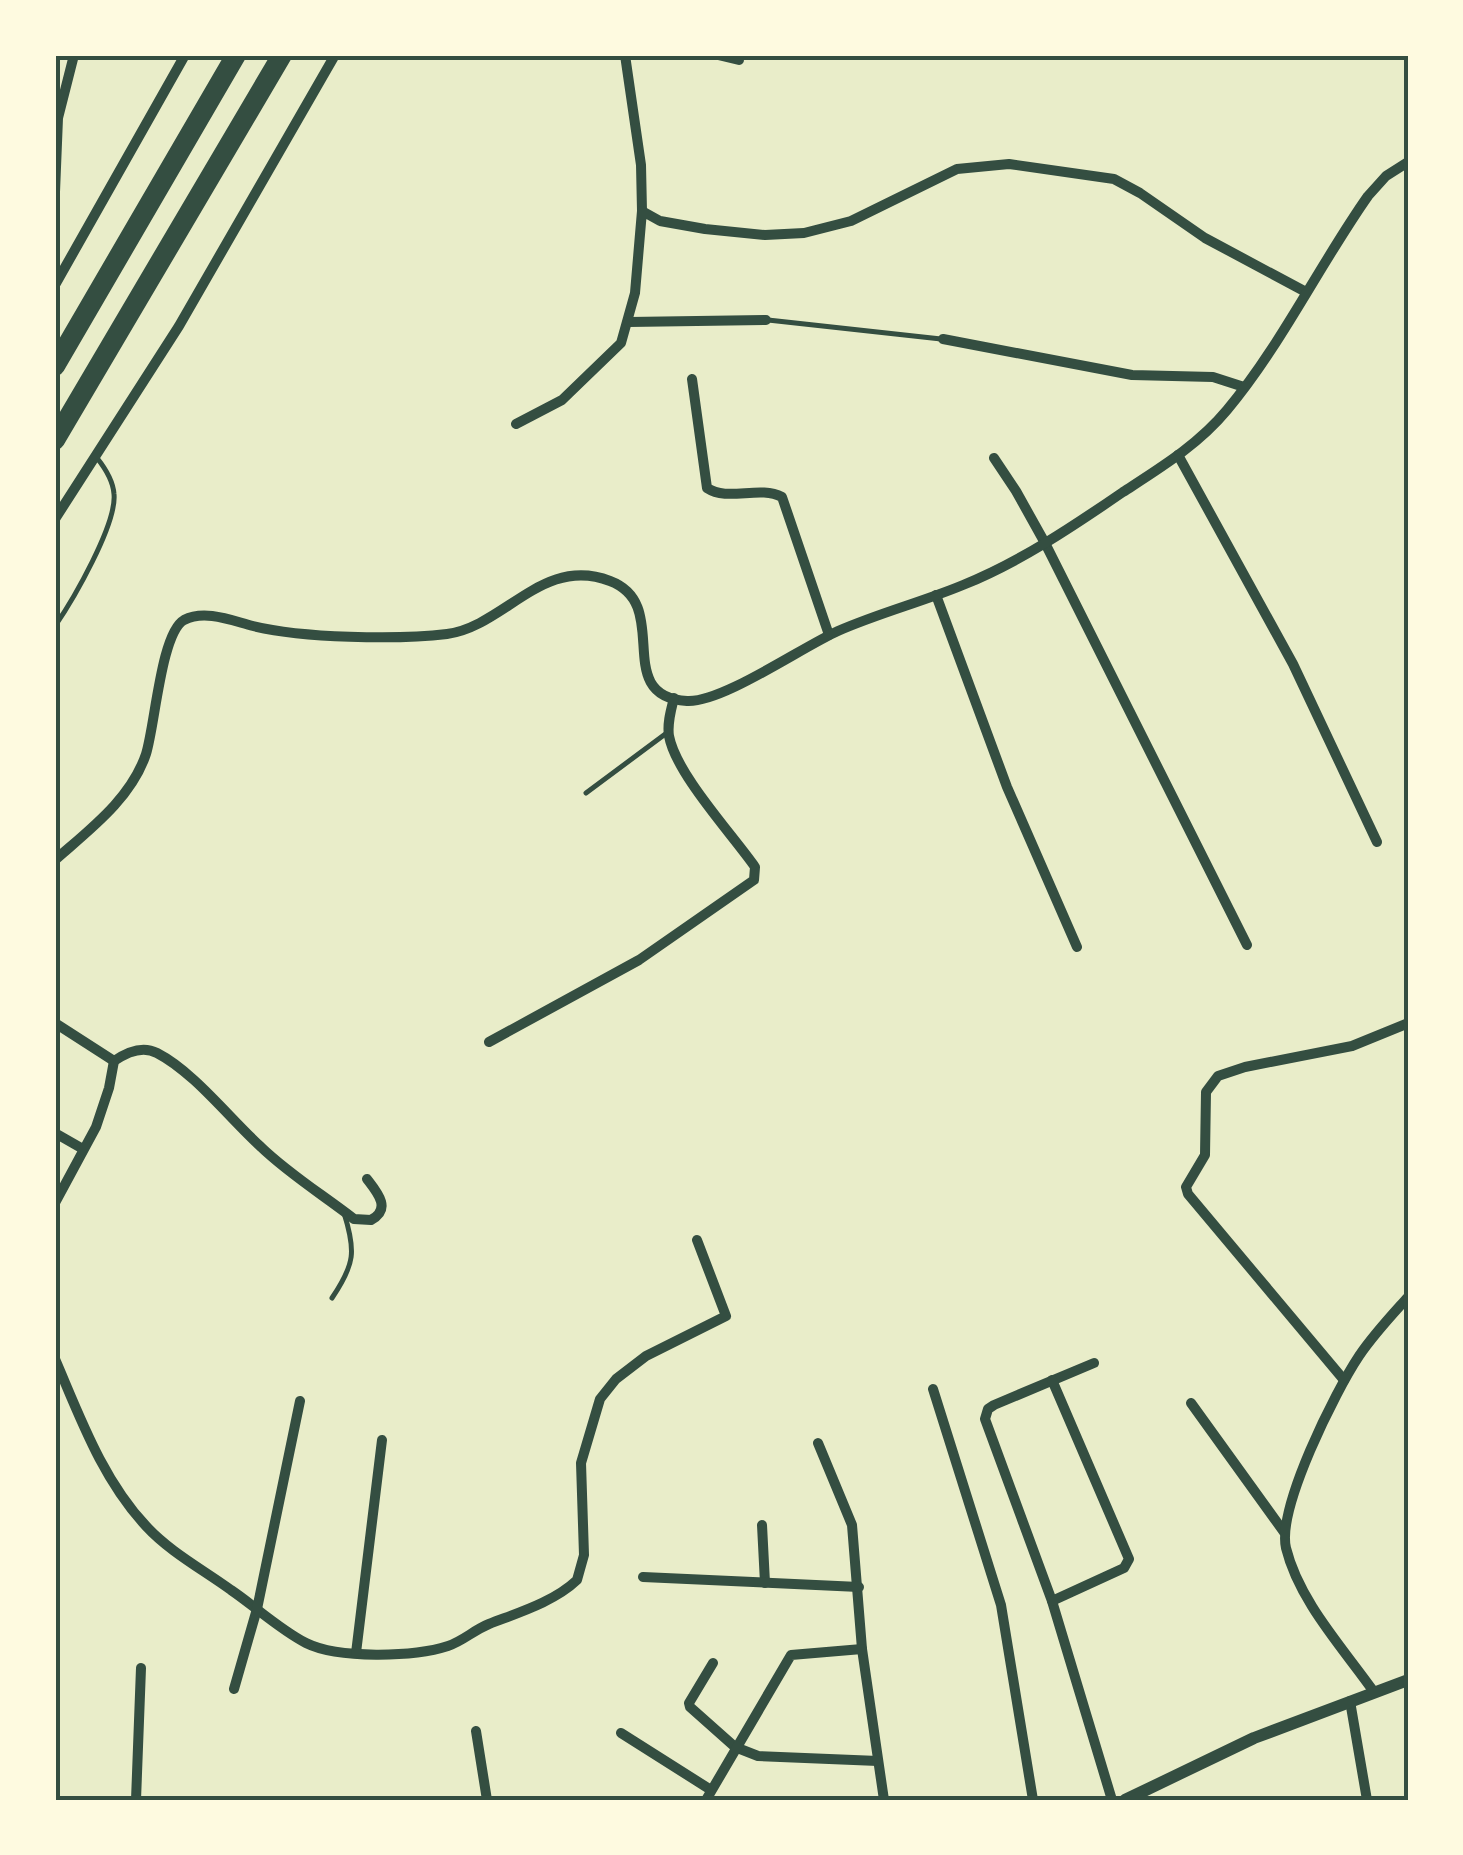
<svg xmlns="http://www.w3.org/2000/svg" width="1463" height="1855" viewBox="0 0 1463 1855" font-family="'Source Sans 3',sans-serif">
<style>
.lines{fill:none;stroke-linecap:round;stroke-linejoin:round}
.service{stroke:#344e41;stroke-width:5}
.minor{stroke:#344e41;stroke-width:10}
.tertiary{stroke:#344e41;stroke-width:12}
.motorway{stroke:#344e41;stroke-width:20}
.neatline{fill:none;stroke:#344e41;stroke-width:4}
</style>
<rect width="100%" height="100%" fill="#e9edc9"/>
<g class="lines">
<g class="service">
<path d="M768,320L941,339"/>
<path d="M55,626C73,600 117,524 114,494C113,480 105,468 97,458"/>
<path d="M586,793L668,732"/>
<path d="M332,1298C355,1264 356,1251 344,1213"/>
</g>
<g class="minor">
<path d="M625,55L641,165L642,211"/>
<path d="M718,55L739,60"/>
<path d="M55,192L58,118L74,55"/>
<path d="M55,285L185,55"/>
<path d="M629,322L766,320"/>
<path d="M943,339L1132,375L1213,377L1244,387"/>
<path d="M692,379L707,488C728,502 759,485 782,497L829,635"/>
<path d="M516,424L562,400L621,343L635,293L642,211L660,221L705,229L765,235L804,233L851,221L957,169L1009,164L1114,179L1140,193L1205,238L1306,292"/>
<path d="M1178,455L1293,664L1377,842"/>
<path d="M994,458L1016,491L1045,543L1247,945"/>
<path d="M55,519L179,326L335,55"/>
<path d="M936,595L1007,787L1077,947"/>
<path d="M55,860C89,830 131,799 146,754C155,726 161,633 184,620C205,609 233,621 253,626C302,638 397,640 447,634C505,626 543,555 610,581C674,605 610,696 687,701C722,703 802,647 838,631C879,613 922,602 963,585C1020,562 1072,527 1123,492C1160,468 1198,445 1227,410C1280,347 1320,264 1368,196L1386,176L1408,162"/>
<path d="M55,1023L114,1061C127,1052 142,1045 157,1053C194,1072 230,1119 261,1147C289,1174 323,1195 354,1219L371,1220C392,1209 377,1192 367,1179"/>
<path d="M489,1042L639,960L754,880L755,867C732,834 676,774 669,736C667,723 671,710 674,698"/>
<path d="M55,1133L83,1149"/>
<path d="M55,1203L96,1127L109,1088L114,1061"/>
<path d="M55,1359C80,1417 102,1479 146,1526C170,1552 202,1569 231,1590C256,1607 279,1629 306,1643C338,1659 414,1657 448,1646C463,1641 474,1630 489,1624C517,1613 554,1602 577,1580L584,1555L581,1463L600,1399L616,1379L646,1356L726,1316L697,1240"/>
<path d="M1094,1363L994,1405L988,1409L985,1419L1052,1601L1112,1800"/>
<path d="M1052,1380L1129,1559L1124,1568L1052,1601"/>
<path d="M1344,1380L1188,1194L1186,1187L1205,1155L1206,1092L1218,1076L1245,1067L1352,1046L1406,1024"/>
<path d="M933,1389L1001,1605L1033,1800"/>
<path d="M1191,1403L1284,1532"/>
<path d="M818,1443L852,1525L862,1649L884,1800"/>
<path d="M762,1525L765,1583"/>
<path d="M643,1577L859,1587"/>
<path d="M356,1653L382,1440"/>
<path d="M713,1663L689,1703L690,1707L735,1747L758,1756L878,1761"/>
<path d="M234,1689L257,1609L300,1401"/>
<path d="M1374,1692C1343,1648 1299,1601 1286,1548C1277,1508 1335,1392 1359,1356C1373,1335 1391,1316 1408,1297"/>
<path d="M1350,1701L1367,1800"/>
<path d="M476,1731L487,1800"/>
<path d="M621,1733L711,1790"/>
<path d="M136,1800L141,1668"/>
<path d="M706,1800L791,1655L862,1649"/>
</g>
<path class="tertiary" d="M1125,1800L1254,1738L1408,1680"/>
<g class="motorway">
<path d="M55,366L236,55"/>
<path d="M55,440L282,55"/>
</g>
</g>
<rect width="1463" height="1855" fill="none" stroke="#fefae0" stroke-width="115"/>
<rect x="58" y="58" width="1348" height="1740" class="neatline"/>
</svg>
